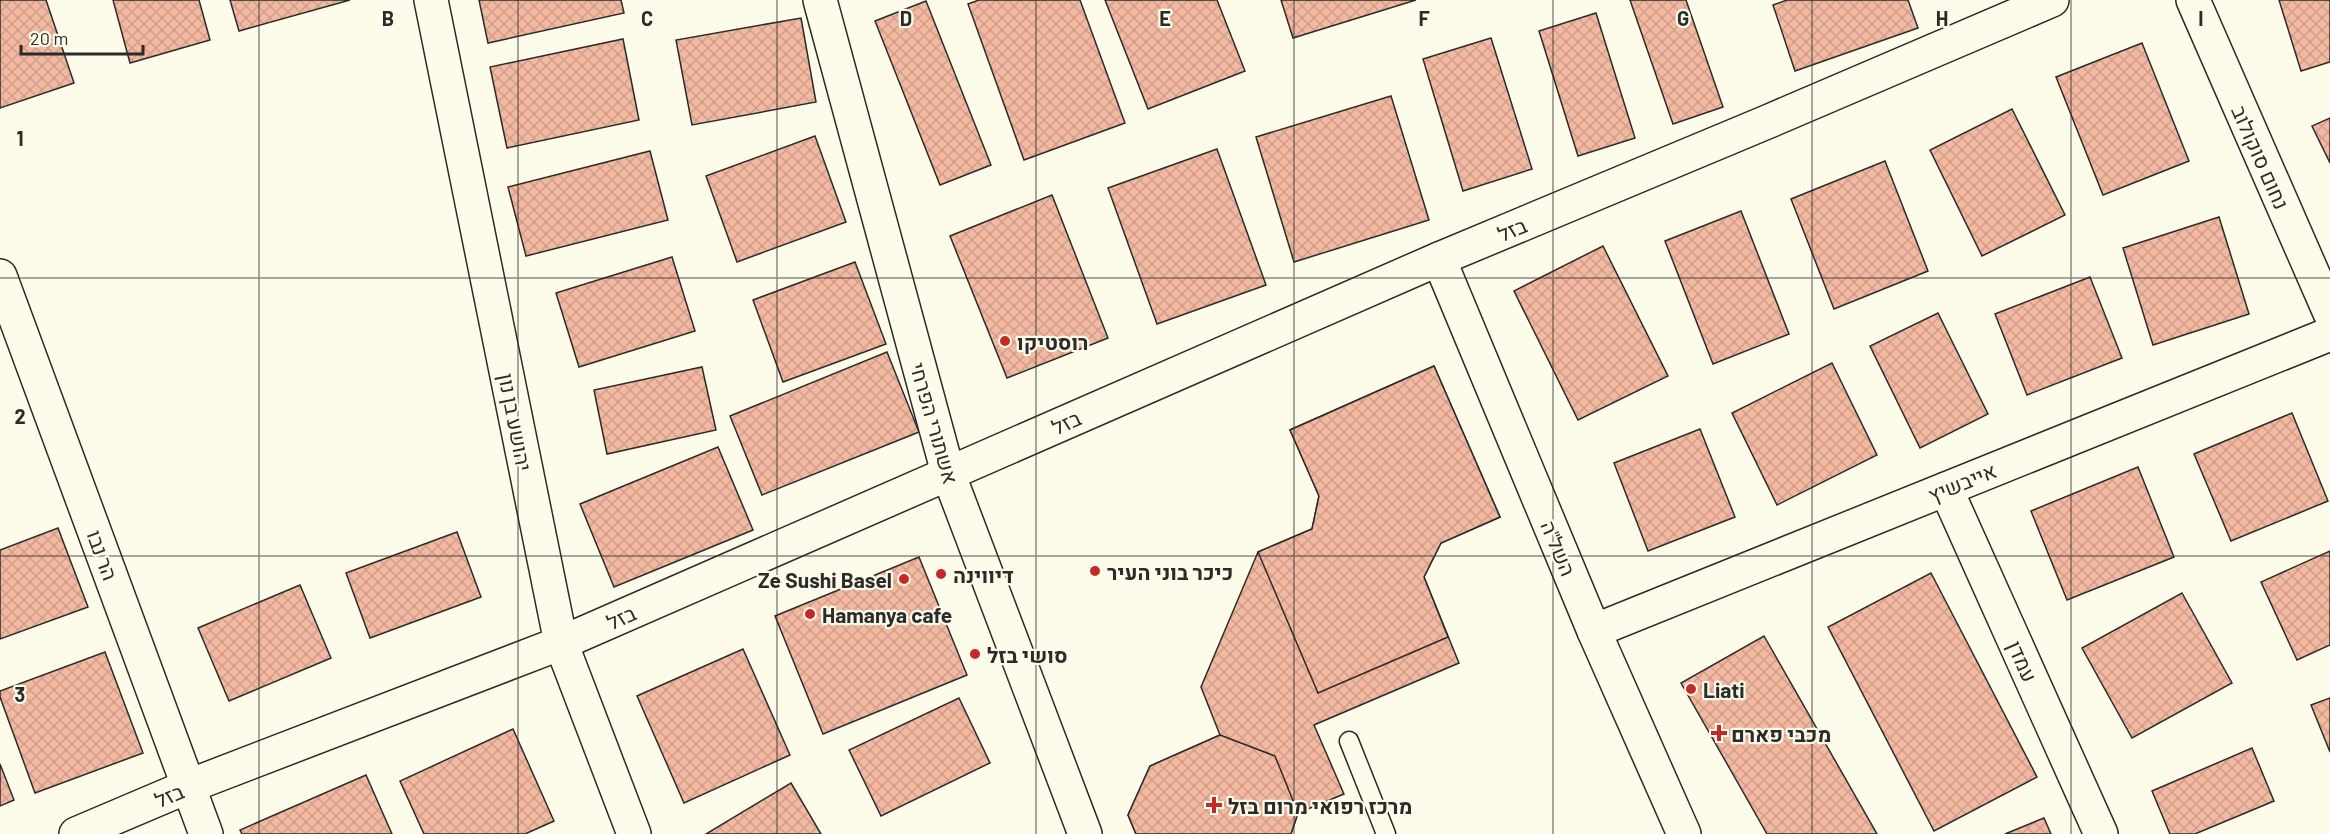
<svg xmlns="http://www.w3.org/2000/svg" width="2330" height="834" viewBox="0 0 2330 834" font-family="Barlow,Heebo,sans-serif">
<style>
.building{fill:url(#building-cross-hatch);stroke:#2b2b2b;stroke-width:1.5}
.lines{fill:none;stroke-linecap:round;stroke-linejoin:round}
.lane-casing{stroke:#2b2b2b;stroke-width:21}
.street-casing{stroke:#2b2b2b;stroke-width:36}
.secondary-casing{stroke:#2b2b2b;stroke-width:36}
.lane{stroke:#fdfbea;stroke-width:18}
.street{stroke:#fdfbea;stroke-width:33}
.secondary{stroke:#fdfbea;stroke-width:33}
.grid{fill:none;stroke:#2b2b2b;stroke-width:1.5;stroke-opacity:0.55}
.poi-dot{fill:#c62828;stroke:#fdfbea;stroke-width:2}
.labels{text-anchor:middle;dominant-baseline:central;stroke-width:4.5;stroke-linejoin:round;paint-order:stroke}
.street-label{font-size:21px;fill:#2b2b2b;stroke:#fdfbea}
.poi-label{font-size:21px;font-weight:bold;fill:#2b2b2b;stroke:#fdfbea;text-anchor:start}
.grid-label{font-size:20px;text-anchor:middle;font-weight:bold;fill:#2b2b2b;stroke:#fdfbea;stroke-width:4.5;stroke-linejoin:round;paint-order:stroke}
</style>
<defs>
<pattern id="building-cross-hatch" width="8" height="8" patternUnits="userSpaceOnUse" patternTransform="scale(1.5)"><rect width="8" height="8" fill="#f2b8a0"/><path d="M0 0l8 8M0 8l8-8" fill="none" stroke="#d09e8a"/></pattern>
</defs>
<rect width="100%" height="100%" fill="#fdfbea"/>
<g class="building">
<path d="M0,0H46L74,83L0,108Z"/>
<path d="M113,0H199L210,40L130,63Z"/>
<path d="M230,0H350L239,31Z"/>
<path d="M479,0H621L624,13L488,43Z"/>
<path d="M979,0H1080L1125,123L1024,160L968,4Z"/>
<path d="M1105,0H1217L1245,71L1148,109Z"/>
<path d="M1281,0H1416L1293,38Z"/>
<path d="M1630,0H1686L1723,107L1673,124Z"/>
<path d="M1787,0H1908L1918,28L1795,71L1773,5Z"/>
<path d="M2279,0H2330V62L2301,71Z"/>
<path d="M926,1L991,165L940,185L875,21Z"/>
<path d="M1596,13L1635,138L1578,156L1539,31Z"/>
<path d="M801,18L816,102L692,125L676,40Z"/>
<path d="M1491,38L1532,169L1463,191L1423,59Z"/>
<path d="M623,39L639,120L507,148L490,67Z"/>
<path d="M2142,43L2189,161L2103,195L2056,77Z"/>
<path d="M1391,96L1429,220L1294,262L1256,137Z"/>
<path d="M2012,109L2065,215L1982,256L1930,150Z"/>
<path d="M2330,118V163L2312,126Z"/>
<path d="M815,136L846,222L737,262L706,176Z"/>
<path d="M1217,149L1266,285L1157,324L1108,188Z"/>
<path d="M650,151L668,220L526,256L508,187Z"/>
<path d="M1885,161L1928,271L1834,309L1791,199Z"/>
<path d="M1052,195L1108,338L1007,378L950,236Z"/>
<path d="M1741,211L1789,334L1713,364L1665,241Z"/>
<path d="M2219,217L2249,314L2153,345L2123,248Z"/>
<path d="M1603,246L1668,376L1578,420L1514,291Z"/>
<path d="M672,257L695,331L579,367L556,293Z"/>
<path d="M855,262L886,344L783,382L753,300Z"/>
<path d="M2090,277L2122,358L2027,395L1995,314Z"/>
<path d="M1938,313L1988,414L1920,448L1870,346Z"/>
<path d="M887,352L919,432L762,495L730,416Z"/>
<path d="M1832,363L1877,455L1777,505L1732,413Z"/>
<path d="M1434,366L1500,517L1441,543L1424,577L1459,663L1314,725L1344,794L1298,813L1291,834H1136L1128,815L1150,766L1220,735L1201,687L1258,552L1312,529L1319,496L1290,430Z"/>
<path d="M1434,366L1500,517L1441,543L1424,577L1448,637L1318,693L1258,552L1312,529L1319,496L1290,430Z"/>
<path d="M702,367L716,430L607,454L594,390Z"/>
<path d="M2292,413L2328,501L2231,541L2194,454Z"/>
<path d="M1700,429L1735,517L1648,551L1614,463Z"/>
<path d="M718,447L753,530L614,587L580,504Z"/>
<path d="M2138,467L2174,557L2067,600L2031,511Z"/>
<path d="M58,528L88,607L0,639V550Z"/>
<path d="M457,532L481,597L370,638L346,573Z"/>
<path d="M2330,551V645L2297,660L2261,582Z"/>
<path d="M919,557L967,675L823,734L775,616Z"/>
<path d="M1931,573L2037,777L1934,831L1828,627Z"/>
<path d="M300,585L331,658L229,701L198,628Z"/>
<path d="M2182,593L2232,683L2132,738L2082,648Z"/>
<path d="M1764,636L1877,834H1767L1681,683Z"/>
<path d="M743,649L790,755L684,803L637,696Z"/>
<path d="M105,652L143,753L35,793L0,697V691Z"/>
<path d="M959,698L990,763L881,816L849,750Z"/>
<path d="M2330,698V752L2311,705Z"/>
<path d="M513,729L554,821L525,834H424L400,781Z"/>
<path d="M1220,735L1275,756L1298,813L1291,834H1136L1128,815L1150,766Z"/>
<path d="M2252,748L2274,801L2195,834H2170L2152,791Z"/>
<path d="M0,764L14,800L0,806Z"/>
<path d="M366,775L392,834H242L240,830Z"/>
<path d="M791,783L821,834H706Z"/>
<path d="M2044,818L2051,834H2005Z"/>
</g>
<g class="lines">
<g class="lane-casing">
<path id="lane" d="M1349,741L1386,834"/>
</g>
<g class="street-casing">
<g id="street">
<path d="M820,0L948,473L1085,834"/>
<path d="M2193,0L2330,313"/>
<path d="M1439,259L1594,631L1684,834"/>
<path d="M0,276L206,834"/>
<path d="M1946,489L2101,834"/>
<path d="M1594,631L2330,334"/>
<path d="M76,834L189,786L561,643L1439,259L1767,122L2052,0"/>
</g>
</g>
<g class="secondary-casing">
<path id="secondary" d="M431,0L561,643L634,834"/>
</g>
<use href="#lane" class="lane"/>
<use href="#street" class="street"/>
<use href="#secondary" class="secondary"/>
</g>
<path class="grid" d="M259,0V834M518,0V834M777,0V834M1036,0V834M1294,0V834M1553,0V834M1812,0V834M2071,0V834M0,278H2330M0,556H2330"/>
<g class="poi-dot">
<circle cx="1005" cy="341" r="6"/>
<circle cx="1095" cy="571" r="6"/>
<circle cx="941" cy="574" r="6"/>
<circle cx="904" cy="579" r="6"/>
<circle cx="810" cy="614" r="6"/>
<circle cx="975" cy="654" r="6"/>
<circle cx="1691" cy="689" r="6"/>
<path d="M1716 724h6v6h6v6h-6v6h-6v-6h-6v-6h6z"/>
<path d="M1211 796h6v6h6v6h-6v6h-6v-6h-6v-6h6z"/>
</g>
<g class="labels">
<g class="street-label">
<text transform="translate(2261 157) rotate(66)">נחום סוקולוב</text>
<text transform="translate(1512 229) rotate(-23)">בזל</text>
<text transform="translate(516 422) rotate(79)">יהושע בן נון</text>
<text transform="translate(1066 422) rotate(-24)">בזל</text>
<text transform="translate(935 423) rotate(74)">אשתורי הפרחי</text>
<text transform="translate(1962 482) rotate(-22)">אייבשיץ</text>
<text transform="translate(1559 548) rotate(67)">השל"ה</text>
<text transform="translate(103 555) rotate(70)">הר נבו</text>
<text transform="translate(621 617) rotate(-24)">בזל</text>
<text transform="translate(2023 661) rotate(66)">עמדן</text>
<text transform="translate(169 795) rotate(-23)">בזל</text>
</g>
<g class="poi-label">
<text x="1017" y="341">רוסטיקו</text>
<text x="1107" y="571">כיכר בוני העיר</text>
<text x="953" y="574">דיווינה</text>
<text x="892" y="579" text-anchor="end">Ze Sushi Basel</text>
<text x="822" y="614">Hamanya cafe</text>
<text x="987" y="654">סושי בזל</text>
<text x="1703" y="689">Liati</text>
<text x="1731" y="733">מכבי פארם</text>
<text x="1228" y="805">מרכז רפואי מרום בזל</text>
</g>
</g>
<g class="grid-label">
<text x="388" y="26">B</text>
<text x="647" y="26">C</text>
<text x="906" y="26">D</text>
<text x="1165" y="26">E</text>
<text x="1424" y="26">F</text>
<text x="1683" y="26">G</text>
<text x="1942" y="26">H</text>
<text x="2201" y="26">I</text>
<text x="20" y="146">1</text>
<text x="20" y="424">2</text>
<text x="20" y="702">3</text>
</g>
<path d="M21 45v9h122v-9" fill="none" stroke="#2b2b2b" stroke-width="3"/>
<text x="30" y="45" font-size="18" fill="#2b2b2b" stroke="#fdfbea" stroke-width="4.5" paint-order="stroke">20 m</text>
</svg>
